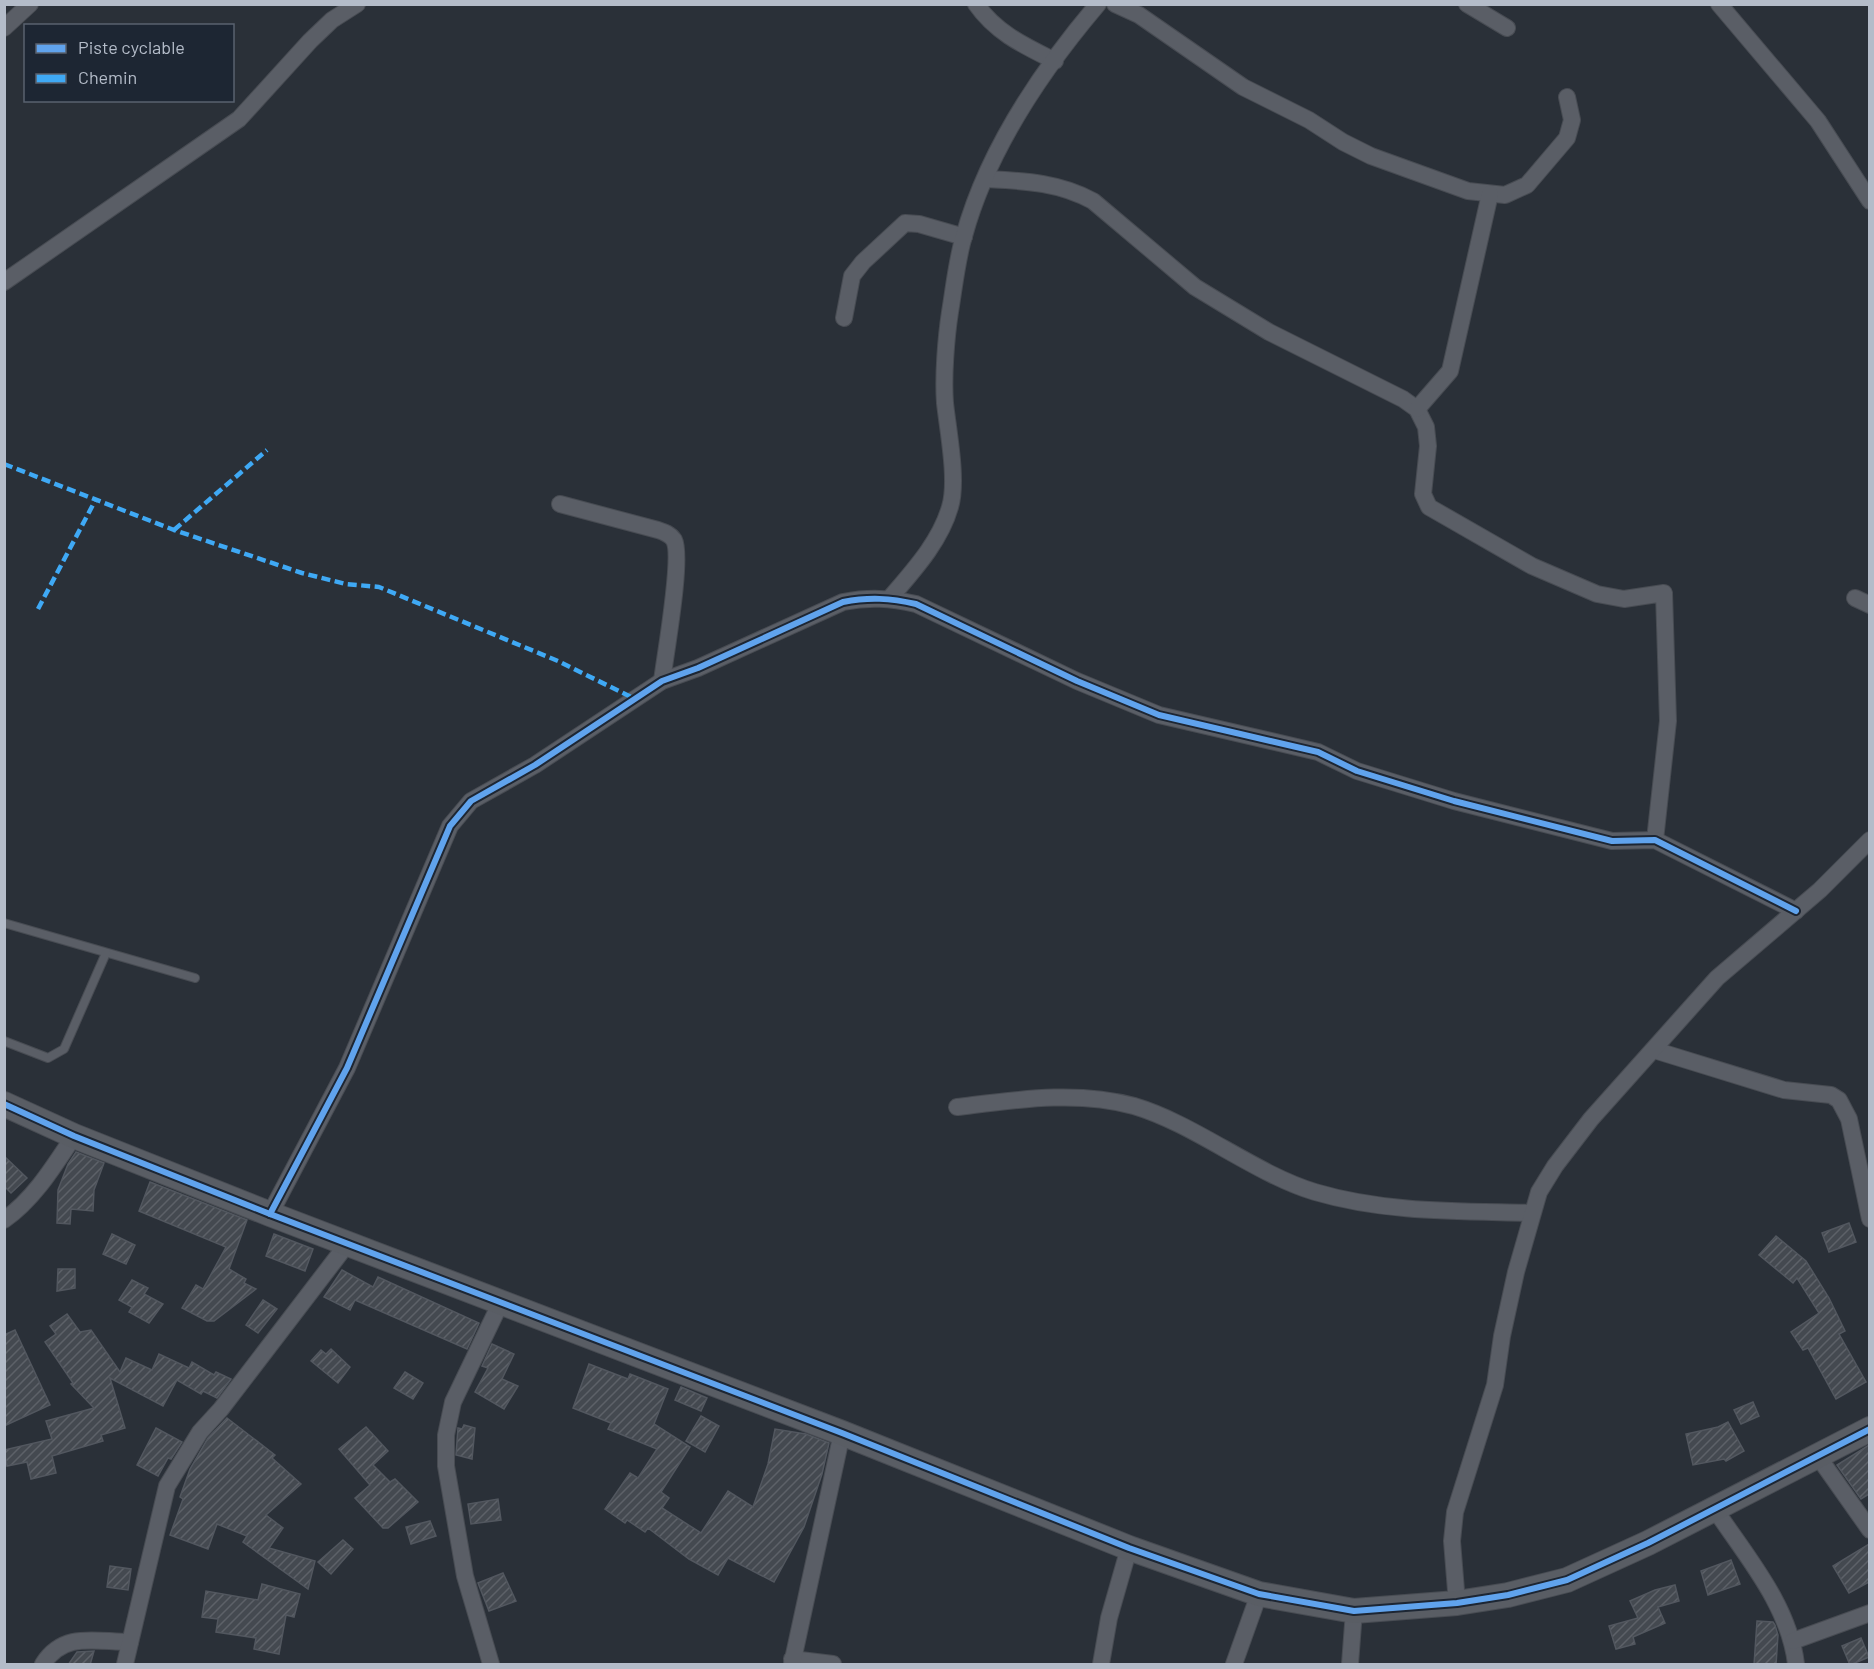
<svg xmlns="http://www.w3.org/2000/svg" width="1874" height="1669" viewBox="0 0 1874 1669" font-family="Barlow,sans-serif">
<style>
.building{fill:url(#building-hatch);stroke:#52575f;stroke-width:1.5}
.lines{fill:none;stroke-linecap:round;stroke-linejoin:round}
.lane-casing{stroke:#484c53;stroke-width:10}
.street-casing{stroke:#484c53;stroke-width:18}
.secondary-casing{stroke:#484c53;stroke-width:26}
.lane{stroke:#5a5e66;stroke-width:8}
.street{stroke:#5a5e66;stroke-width:16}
.secondary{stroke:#595d64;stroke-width:24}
.quiet{stroke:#3fa9f5;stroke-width:4.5;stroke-dasharray:9 4.5;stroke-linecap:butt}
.cycleway-casing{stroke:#1d2633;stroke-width:10}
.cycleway{stroke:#60a3ed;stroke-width:6}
</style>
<defs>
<pattern id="building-hatch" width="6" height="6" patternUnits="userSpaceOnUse" patternTransform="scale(1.5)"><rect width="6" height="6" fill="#444950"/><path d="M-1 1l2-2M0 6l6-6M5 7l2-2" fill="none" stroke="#5d6168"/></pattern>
</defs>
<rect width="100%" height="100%" fill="#2a3038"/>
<g class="building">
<path d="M76,1152L104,1163L94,1190L93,1211L71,1209L70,1224L57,1223L58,1190L68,1164Z"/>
<path d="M4,1156L27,1178L11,1193L4,1186Z"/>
<path d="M150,1182L247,1220L229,1269L246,1279L244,1283L256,1289L214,1321H207L182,1308L196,1285L203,1289L226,1247L139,1211Z"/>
<path d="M1849,1223L1856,1242L1829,1252L1822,1233Z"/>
<path d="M112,1234L135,1245L126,1264L103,1254Z"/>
<path d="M274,1234L313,1249L305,1271L266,1256Z"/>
<path d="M1776,1236L1806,1261L1829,1298L1845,1331L1839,1334L1866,1382L1836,1399L1808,1348L1803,1350L1791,1332L1819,1313L1797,1278L1793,1283L1759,1255Z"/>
<path d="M58,1269H75V1288L57,1291Z"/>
<path d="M342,1270L373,1287L378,1277L479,1323L467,1349L355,1300L350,1310L324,1297Z"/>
<path d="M132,1280L148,1288L144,1294L163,1304L149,1323L129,1312L132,1307L119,1300Z"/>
<path d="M263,1300L277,1309L258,1333L246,1325Z"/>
<path d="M67,1314L80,1332L91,1330L120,1372L126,1358L152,1370L159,1354L189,1368L192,1362L214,1375L216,1372L231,1379L217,1398L203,1391L201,1394L177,1380L163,1406L110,1378L125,1428L101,1435L103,1441L52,1456L56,1473L31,1479L27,1462L7,1466L4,1450L52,1439L46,1421L94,1408L71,1384L73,1383L45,1342L56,1334L50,1326Z"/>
<path d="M15,1330L50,1405L4,1426V1335Z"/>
<path d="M492,1344L514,1354L502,1379L518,1386L504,1409L475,1392L488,1368L482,1366Z"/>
<path d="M331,1349L350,1367L338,1383L311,1361L321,1350L326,1354Z"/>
<path d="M589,1364L628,1379L630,1374L668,1389L654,1424L690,1447L661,1492L669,1498L662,1508L701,1533L728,1491L753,1507L768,1464L775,1429L806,1434L829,1443L822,1474L804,1527L774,1582L728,1558L718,1575L689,1559L648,1528L645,1532L627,1520L625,1523L605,1509L630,1473L638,1478L657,1449L608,1429L611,1423L573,1408Z"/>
<path d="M405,1372L423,1383L413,1399L394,1388Z"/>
<path d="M681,1387L707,1398L701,1411L675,1400Z"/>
<path d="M1753,1402L1759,1416L1741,1424L1734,1410Z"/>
<path d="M701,1416L719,1426L705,1452L686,1441Z"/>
<path d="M227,1418L275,1455L272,1458L301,1484L266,1515L283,1528L269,1548L315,1561L308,1589L243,1542L247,1536L217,1524L208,1549L170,1535L183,1499L180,1497L190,1469L208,1438Z"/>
<path d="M1728,1422L1744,1451L1726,1461L1724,1459L1693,1465L1686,1434L1718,1427Z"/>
<path d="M464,1425L475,1428L472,1459L456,1455L458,1428L462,1429Z"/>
<path d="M366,1427L388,1451L373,1465L390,1482L395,1479L418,1502L388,1528H383L355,1498L370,1485L339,1449Z"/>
<path d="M156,1428L182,1442L171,1459L168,1458L158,1476L137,1465Z"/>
<path d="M1869,1445V1494L1861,1499L1837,1465Z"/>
<path d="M498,1499L501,1520L471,1524L468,1504Z"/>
<path d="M430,1521L436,1536L411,1544L406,1527Z"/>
<path d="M343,1540L353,1549L331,1574L318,1562Z"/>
<path d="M1869,1544V1582L1849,1593L1833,1566Z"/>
<path d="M1731,1560L1740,1584L1708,1595L1701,1571Z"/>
<path d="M110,1566L131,1569L128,1590L107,1587Z"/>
<path d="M503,1573L516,1601L489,1611L478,1583Z"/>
<path d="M262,1584L300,1594L294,1617L286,1615L279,1654L254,1649L256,1638L216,1632L218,1619L202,1617L206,1591L258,1600Z"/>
<path d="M1675,1585L1679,1601L1658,1607L1665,1623L1633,1637L1635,1644L1616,1649L1609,1626L1638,1618L1630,1601L1655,1590Z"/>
<path d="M1757,1621L1773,1622L1775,1625L1778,1635L1776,1665H1754Z"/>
<path d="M1861,1638L1869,1657L1850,1665L1842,1646Z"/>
<path d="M94,1651L90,1665H68L77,1652Z"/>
</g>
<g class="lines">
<g class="lane-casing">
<g id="lane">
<path d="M4,923L195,978"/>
<path d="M4,1041L48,1058L64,1049L106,953"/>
</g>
</g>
<g class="street-casing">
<g id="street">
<path d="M976,4C996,33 1025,46 1055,61"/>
<path d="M1115,4L1139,15L1243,87L1309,120L1343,142L1371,156L1468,191L1505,195L1527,185L1567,138L1572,120L1567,97"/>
<path d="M1467,4L1507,28"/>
<path d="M1719,4L1818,121L1870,201"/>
<path d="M4,28L30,4"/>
<path d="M986,179C1024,181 1059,182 1093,201L1195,287L1269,332L1403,399L1417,409L1426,427L1428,446L1423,494L1429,507L1532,566L1597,594L1624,599L1664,593L1668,721L1655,840"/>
<path d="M4,282L239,119L310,41L332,20L357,4"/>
<path d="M844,318L852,276L863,262L905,223L919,224L964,237"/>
<path d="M1417,409L1450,371L1490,194"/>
<path d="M560,504L658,530C664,532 670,534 674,540C683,557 665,656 662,681"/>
<path d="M890,598C913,571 940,542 950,507C958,481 948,431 945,403C943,377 946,338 950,312C954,288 957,259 964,236C987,152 1042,70 1098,4"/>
<path d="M1855,598L1870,605"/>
<path d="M1654,1050L1784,1090L1831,1095L1839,1100L1849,1119L1870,1219"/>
<path d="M957,1107C1015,1100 1076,1090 1134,1106C1195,1124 1255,1174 1315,1192C1386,1213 1459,1211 1532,1213"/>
<path d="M270,1214L347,1068L450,826L471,801L535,765L662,681L698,668L843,602C869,597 890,598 916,604L1077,681L1159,715L1318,752L1357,771L1454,801L1612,841L1655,840L1796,911"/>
<path d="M4,1220C34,1199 54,1166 74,1136"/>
<path d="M1817,1455L1870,1530"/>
<path d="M1714,1508C1746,1556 1789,1605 1796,1664"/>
<path d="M1457,1603L1452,1541L1455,1512L1495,1385L1502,1336L1516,1272L1539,1192L1555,1166L1591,1119L1717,978L1820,890L1870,840"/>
<path d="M1793,1641L1870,1613"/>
<path d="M792,1659L833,1664"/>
<path d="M43,1664C64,1631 96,1642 130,1642"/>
<path d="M125,1664L167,1486L200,1432L221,1409L348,1243"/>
<path d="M491,1664L465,1576L446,1466V1435L453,1402L500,1304"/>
<path d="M792,1664L842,1433"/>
<path d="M1101,1664L1109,1618L1129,1548"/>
<path d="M1234,1664L1259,1594"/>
<path d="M1350,1664L1354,1611"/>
</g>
</g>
<g class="secondary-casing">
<path id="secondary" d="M4,1104L74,1136L270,1214L842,1433L1129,1548L1259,1594L1354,1611L1457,1603L1508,1595L1567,1580L1648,1543L1870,1429"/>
</g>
<use href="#lane" class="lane"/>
<use href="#street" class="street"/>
<use href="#secondary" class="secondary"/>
<g class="quiet">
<path d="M4,464L174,530L302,573L346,584L379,587L558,661L633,698"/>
<path d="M174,530L267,450"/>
<path d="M38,609L96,499"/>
</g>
<g class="cycleway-casing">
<g id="cycleway">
<path d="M4,1104L74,1136L270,1214L842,1433L1129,1548L1259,1594L1354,1611L1457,1603L1508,1595L1567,1580L1648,1543L1870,1429"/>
<path d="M270,1214L347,1068L450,826L471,801L535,765L662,681L698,668L843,602C869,597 890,598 916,604L1077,681L1159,715L1318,752L1357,771L1454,801L1612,841L1655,840L1796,911"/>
</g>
</g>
<use href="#cycleway" class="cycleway"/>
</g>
<rect width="1874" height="1669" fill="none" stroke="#b4bcc9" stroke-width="12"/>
<rect x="24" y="24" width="210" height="78" fill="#1d2633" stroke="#59626f" stroke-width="1.5"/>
<rect x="36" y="44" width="30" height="9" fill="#60a3ed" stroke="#59626f" stroke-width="1.5"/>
<text x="78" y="54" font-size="18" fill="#b4bcc9">Piste cyclable</text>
<rect x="36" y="74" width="30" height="9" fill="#3fa9f5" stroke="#59626f" stroke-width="1.5"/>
<text x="78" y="84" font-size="18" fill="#b4bcc9">Chemin</text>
</svg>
